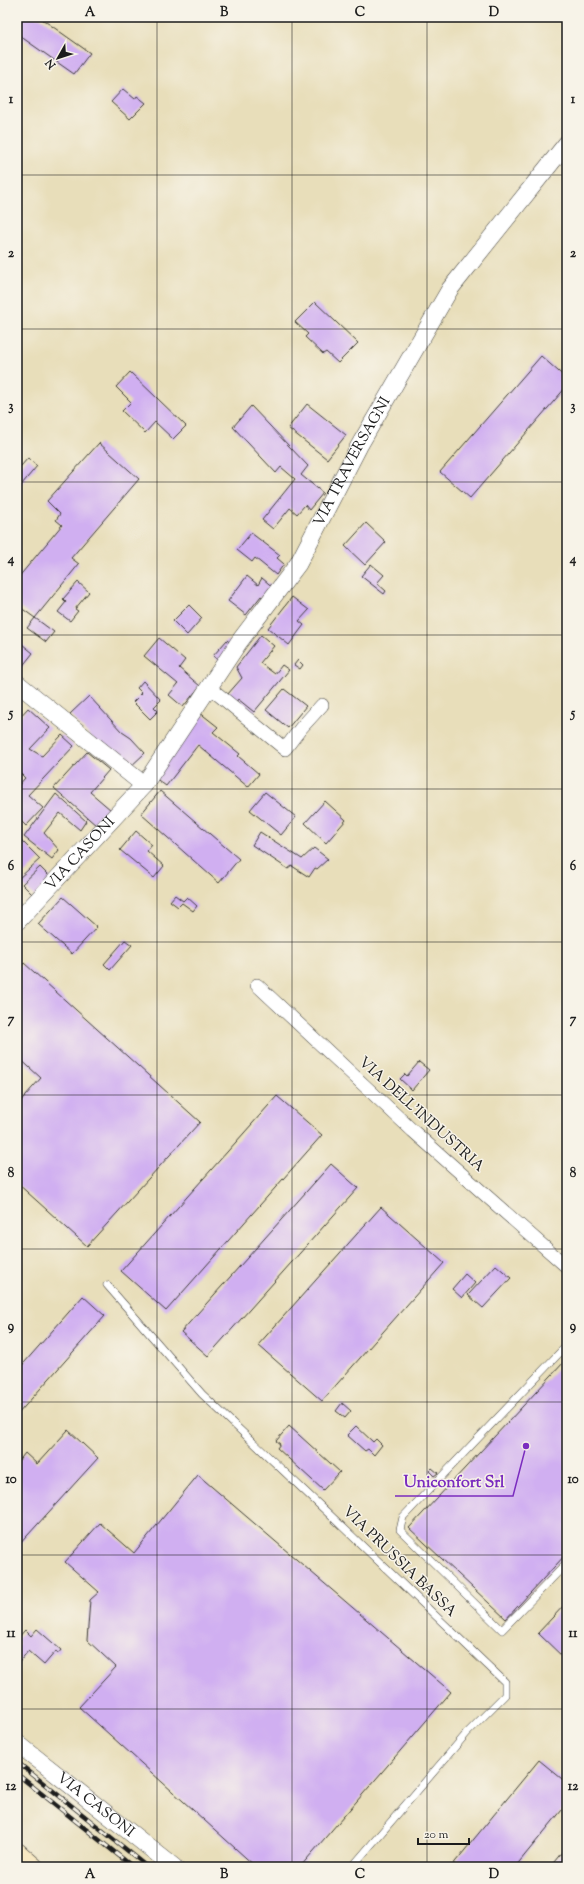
<svg xmlns="http://www.w3.org/2000/svg" width="584" height="1884" viewBox="0 0 584 1884" font-family="'Sorts Mill Goudy',serif">
<style>
.building{fill:#d0aff1}
.lines{fill:none;stroke-linecap:round;stroke-linejoin:round}
.service-casing{stroke:#3b3934;stroke-width:8}
.minor-casing{stroke:#3b3934;stroke-width:14}
.tertiary-casing{stroke:#3b3934;stroke-width:18}
.secondary-casing{stroke:#3b3934;stroke-width:20}
.service{stroke:#fff;stroke-width:7}
.minor{stroke:#fff;stroke-width:13}
.tertiary{stroke:#fff;stroke-width:17}
.secondary{stroke:#f7e8c3;stroke-width:19}
.rail-casing{stroke:#1c1c1c;stroke-width:4.5}
.rail{stroke:#f7f3e8;stroke-width:3;stroke-dasharray:9;stroke-linecap:butt}
.grid{fill:none;stroke:#1c1c1c;stroke-width:1;stroke-opacity:0.55}
.labels{text-anchor:middle;dominant-baseline:central;stroke-width:3;stroke-linejoin:round;paint-order:stroke}
.street-label{font-size:15px;fill:#1c1c1c;stroke:#f7f3e8}
.leader{fill:none;stroke:#7b2cbf;stroke-width:1.5}
.callout-dot{fill:#7b2cbf;stroke:#f7f3e8;stroke-width:1.5}
.callout-label{font-size:16px;text-anchor:middle;font-weight:bold;fill:#7b2cbf;stroke:#f7f3e8;stroke-width:3;stroke-linejoin:round;paint-order:stroke}
.neatline{fill:none;stroke:#1c1c1c;stroke-width:1.5}
.grid-label{font-size:13px;text-anchor:middle;font-weight:bold;fill:#1c1c1c}
</style>
<rect width="100%" height="100%" fill="#f7f3e8"/>
<filter id="ink" filterUnits="userSpaceOnUse"><feTurbulence type="fractalNoise" baseFrequency=".025" numOctaves="2"/><feDisplacementMap in="SourceGraphic" scale="8" xChannelSelector="R" yChannelSelector="G"/><feConvolveMatrix kernelMatrix="1 2 1 2 8 2 1 2 1" color-interpolation-filters="sRGB"/></filter>
<filter id="wash" filterUnits="userSpaceOnUse"><feTurbulence type="fractalNoise" baseFrequency=".012" numOctaves="4" result="noise"/><feDisplacementMap in="SourceGraphic" scale="16" xChannelSelector="R" yChannelSelector="G"/><feGaussianBlur stdDeviation="0.9" result="paint"/><feColorMatrix in="noise" values="0 0 0 0 0 0 0 0 0 0 0 0 0 0 0 0 0 1.4 0 .05"/><feComposite in="paint" operator="in"/></filter>
<g filter="url(#wash)">
<rect width="100%" height="100%" fill="#e8deba"/>
<g id="blocks">
<g class="building">
<path d="M17,17H35L38,19L39,17L90,53L74,74L17,34Z"/>
<path d="M123,89L135,99L137,96L146,103L130,119L111,102Z"/>
<path d="M315,302L358,343L338,363L326,352L323,354L305,337L308,334L295,322Z"/>
<path d="M541,356L567,379V386L470,498L440,472Z"/>
<path d="M130,372L186,426L173,439L155,422L145,433L122,411L131,402L116,387Z"/>
<path d="M307,404L346,435L327,459L288,428Z"/>
<path d="M251,406L308,466L301,475L323,493L309,510L305,505L297,514L290,508L273,529L262,520L295,479L281,467L276,473L233,427Z"/>
<path d="M99,443L139,479L71,558L79,564L35,618L17,605V579L62,525L56,520L60,514L47,501Z"/>
<path d="M28,458L37,466L17,490V463L21,466Z"/>
<path d="M366,523L386,542L365,565L345,546Z"/>
<path d="M251,533L280,555L277,558L284,564L276,575L255,558L252,562L237,550Z"/>
<path d="M371,564L384,575L377,583L386,591L384,594L361,576Z"/>
<path d="M247,576L258,585L262,578L275,589L266,600L261,596L246,615L228,601Z"/>
<path d="M78,582L89,592L75,609L78,611L70,621L58,612L66,602L63,599Z"/>
<path d="M292,597L309,610L299,621L304,625L289,645L268,628Z"/>
<path d="M189,605L202,618L187,635L173,621Z"/>
<path d="M35,618L54,632L46,642L27,628Z"/>
<path d="M261,635L274,646L260,663L275,674L282,665L289,670L254,712L238,699L236,702L227,695L242,678L236,667Z"/>
<path d="M159,638L185,660L179,668L200,686L183,707L169,695L178,684L144,656Z"/>
<path d="M17,640L33,653L17,673Z"/>
<path d="M227,640L234,646L220,662L213,656Z"/>
<path d="M298,660L303,665L300,669L294,665Z"/>
<path d="M143,681L161,700L154,707L158,711L150,719L133,702L142,693L137,688Z"/>
<path d="M284,689L306,706L288,728L266,710Z"/>
<path d="M89,696L122,732L131,738L145,753L128,769L94,740L70,714Z"/>
<path d="M28,708L50,728L30,749L42,756L62,735L74,746L28,795L43,808L26,826L17,817V787L25,778L17,770V720Z"/>
<path d="M199,712L218,727L213,732L240,754L238,756L259,774L248,787L198,745L166,786L151,775Z"/>
<path d="M87,752L109,770L90,792L111,810L97,826L54,788Z"/>
<path d="M160,791L239,859L219,883L141,814Z"/>
<path d="M265,792L296,817L281,835L250,810Z"/>
<path d="M56,794L86,821L80,830L60,813L44,833L59,850L52,859L24,837Z"/>
<path d="M325,801L346,820L326,843L305,823Z"/>
<path d="M136,831L152,845L147,851L164,866L154,878L120,850Z"/>
<path d="M260,832L302,859L314,848L328,859L317,869L315,868L309,877L292,866L288,869L252,845Z"/>
<path d="M17,836L40,859L18,879L17,878Z"/>
<path d="M40,867L53,880L35,897L22,884Z"/>
<path d="M175,895L183,901L187,897L197,906L193,911L182,903L178,907L170,901Z"/>
<path d="M63,897L97,927L72,954L38,924Z"/>
<path d="M125,940L132,945L110,970L104,964Z"/>
<path d="M24,963L200,1122L87,1246L17,1183V1105L41,1078L17,1056V971Z"/>
<path d="M419,1062L429,1070L412,1090L400,1079L405,1074L407,1076Z"/>
<path d="M277,1096L322,1135L166,1311L121,1271Z"/>
<path d="M331,1164L358,1188L208,1356L181,1332Z"/>
<path d="M381,1207L444,1263L322,1401L258,1345Z"/>
<path d="M496,1265L511,1278L483,1308L468,1295Z"/>
<path d="M465,1274L475,1283L462,1298L452,1289Z"/>
<path d="M83,1296L105,1316L17,1415V1371Z"/>
<path d="M565,1361L567,1363V1553L506,1619L409,1528Z"/>
<path d="M342,1403L351,1411L345,1418L336,1411Z"/>
<path d="M289,1426L340,1472L323,1490L277,1448L280,1444L276,1441Z"/>
<path d="M356,1426L373,1442L376,1439L382,1445L374,1455L368,1449L365,1451L347,1435Z"/>
<path d="M68,1430L98,1458L17,1547V1463L25,1453L37,1464Z"/>
<path d="M432,1468L438,1473L434,1476L429,1471Z"/>
<path d="M198,1475L451,1692L300,1867H256L79,1707L116,1667L87,1640L90,1600L99,1592L65,1562L100,1523L134,1553Z"/>
<path d="M567,1602V1661L538,1633Z"/>
<path d="M37,1629L61,1650L58,1654L56,1651L44,1665L28,1651L17,1665V1646L19,1644L17,1639L25,1630L31,1636Z"/>
<path d="M539,1760L567,1783V1804L515,1867H451Z"/>
<path d="M567,1846V1867H550Z"/>
</g>
</g>
</g>
<g filter="url(#ink)">
<use href="#blocks" fill-opacity="0" stroke="#3b3934" stroke-width="1"/>
<g class="lines">
<g class="service-casing">
<g id="service">
<path d="M107,1285L202,1394L328,1513L505,1682V1695L467,1733L352,1867"/>
<path d="M567,1345L403,1517L400,1530L502,1630L567,1563"/>
</g>
</g>
<g class="minor-casing">
<g id="minor">
<path d="M209,687L285,749L301,728L322,705"/>
<path d="M257,985L413,1131L567,1267"/>
</g>
</g>
<g class="tertiary-casing">
<g id="tertiary">
<path d="M17,683L144,785"/>
<path id="s1" d="M17,922L144,785L239,642L298,564L359,446L450,289L567,143"/>
<path id="s2" d="M17,1743L174,1867"/>
</g>
</g>
<g class="secondary-casing">
<path id="secondary" d="M17,1852L34,1867"/>
</g>
<use href="#service" class="service"/>
<use href="#minor" class="minor"/>
<use href="#tertiary" class="tertiary"/>
<use href="#secondary" class="secondary"/>
<g class="rail-casing">
<g id="rail">
<path d="M17,1762L148,1867"/>
<path d="M17,1774L133,1867"/>
</g>
</g>
<use href="#rail" class="rail"/>
</g>
</g>
<path class="grid" d="M157,17V1867M292,17V1867M427,17V1867M17,175H567M17,329H567M17,482H567M17,635H567M17,789H567M17,942H567M17,1095H567M17,1249H567M17,1402H567M17,1555H567M17,1709H567"/>
<g class="labels">
<g class="street-label">
<text stroke="none"><textPath href="#s1" startOffset="572">VIA TRAVERSAGNI</textPath></text>
<text stroke="none"><textPath href="#s1" startOffset="93">VIA CASONI</textPath></text>
<text transform="translate(421 1115) rotate(42)">VIA DELL'INDUSTRIA</text>
<text transform="translate(399 1562) rotate(44)">VIA PRUSSIA BASSA</text>
<text stroke="none"><textPath href="#s2" startOffset="100">VIA CASONI</textPath></text>
</g>
</g>
<path class="leader" d="M526 1446L513 1496H395"/>
<circle class="callout-dot" cx="526" cy="1446" r="4"/>
<g class="callout-label">
<text x="454" y="1487">Uniconfort Srl</text>
</g>
<rect width="584" height="1884" fill="none" stroke="#f7f3e8" stroke-width="44"/>
<g transform="translate(58 58) rotate(231)" stroke="#f7f3e8" stroke-width="3" paint-order="stroke">
<path d="M0-3L7 15L0 10L-7 15Z" fill="#1c1c1c"/>
<text y="-6" font-size="11" font-weight="bold" text-anchor="middle" fill="#1c1c1c">N</text>
</g>
<path d="M418 1838v6h51v-6" fill="none" stroke="#1c1c1c" stroke-width="2"/>
<text x="424" y="1838" font-size="12" fill="#1c1c1c" stroke="#f7f3e8" stroke-width="3" paint-order="stroke">20 m</text>
<rect x="22" y="22" width="540" height="1840" class="neatline"/>
<g class="grid-label">
<text x="90" y="16">A</text>
<text x="224" y="16">B</text>
<text x="360" y="16">C</text>
<text x="494" y="16">D</text>
<text x="11" y="103">1</text>
<text x="573" y="103">1</text>
<text x="11" y="257">2</text>
<text x="573" y="257">2</text>
<text x="11" y="410">3</text>
<text x="573" y="410">3</text>
<text x="11" y="563">4</text>
<text x="573" y="563">4</text>
<text x="11" y="717">5</text>
<text x="573" y="717">5</text>
<text x="11" y="870">6</text>
<text x="573" y="870">6</text>
<text x="11" y="1023">7</text>
<text x="573" y="1023">7</text>
<text x="11" y="1177">8</text>
<text x="573" y="1177">8</text>
<text x="11" y="1330">9</text>
<text x="573" y="1330">9</text>
<text x="11" y="1483">10</text>
<text x="573" y="1483">10</text>
<text x="11" y="1637">11</text>
<text x="573" y="1637">11</text>
<text x="11" y="1790">12</text>
<text x="573" y="1790">12</text>
<text x="90" y="1878">A</text>
<text x="224" y="1878">B</text>
<text x="360" y="1878">C</text>
<text x="494" y="1878">D</text>
</g>
</svg>
